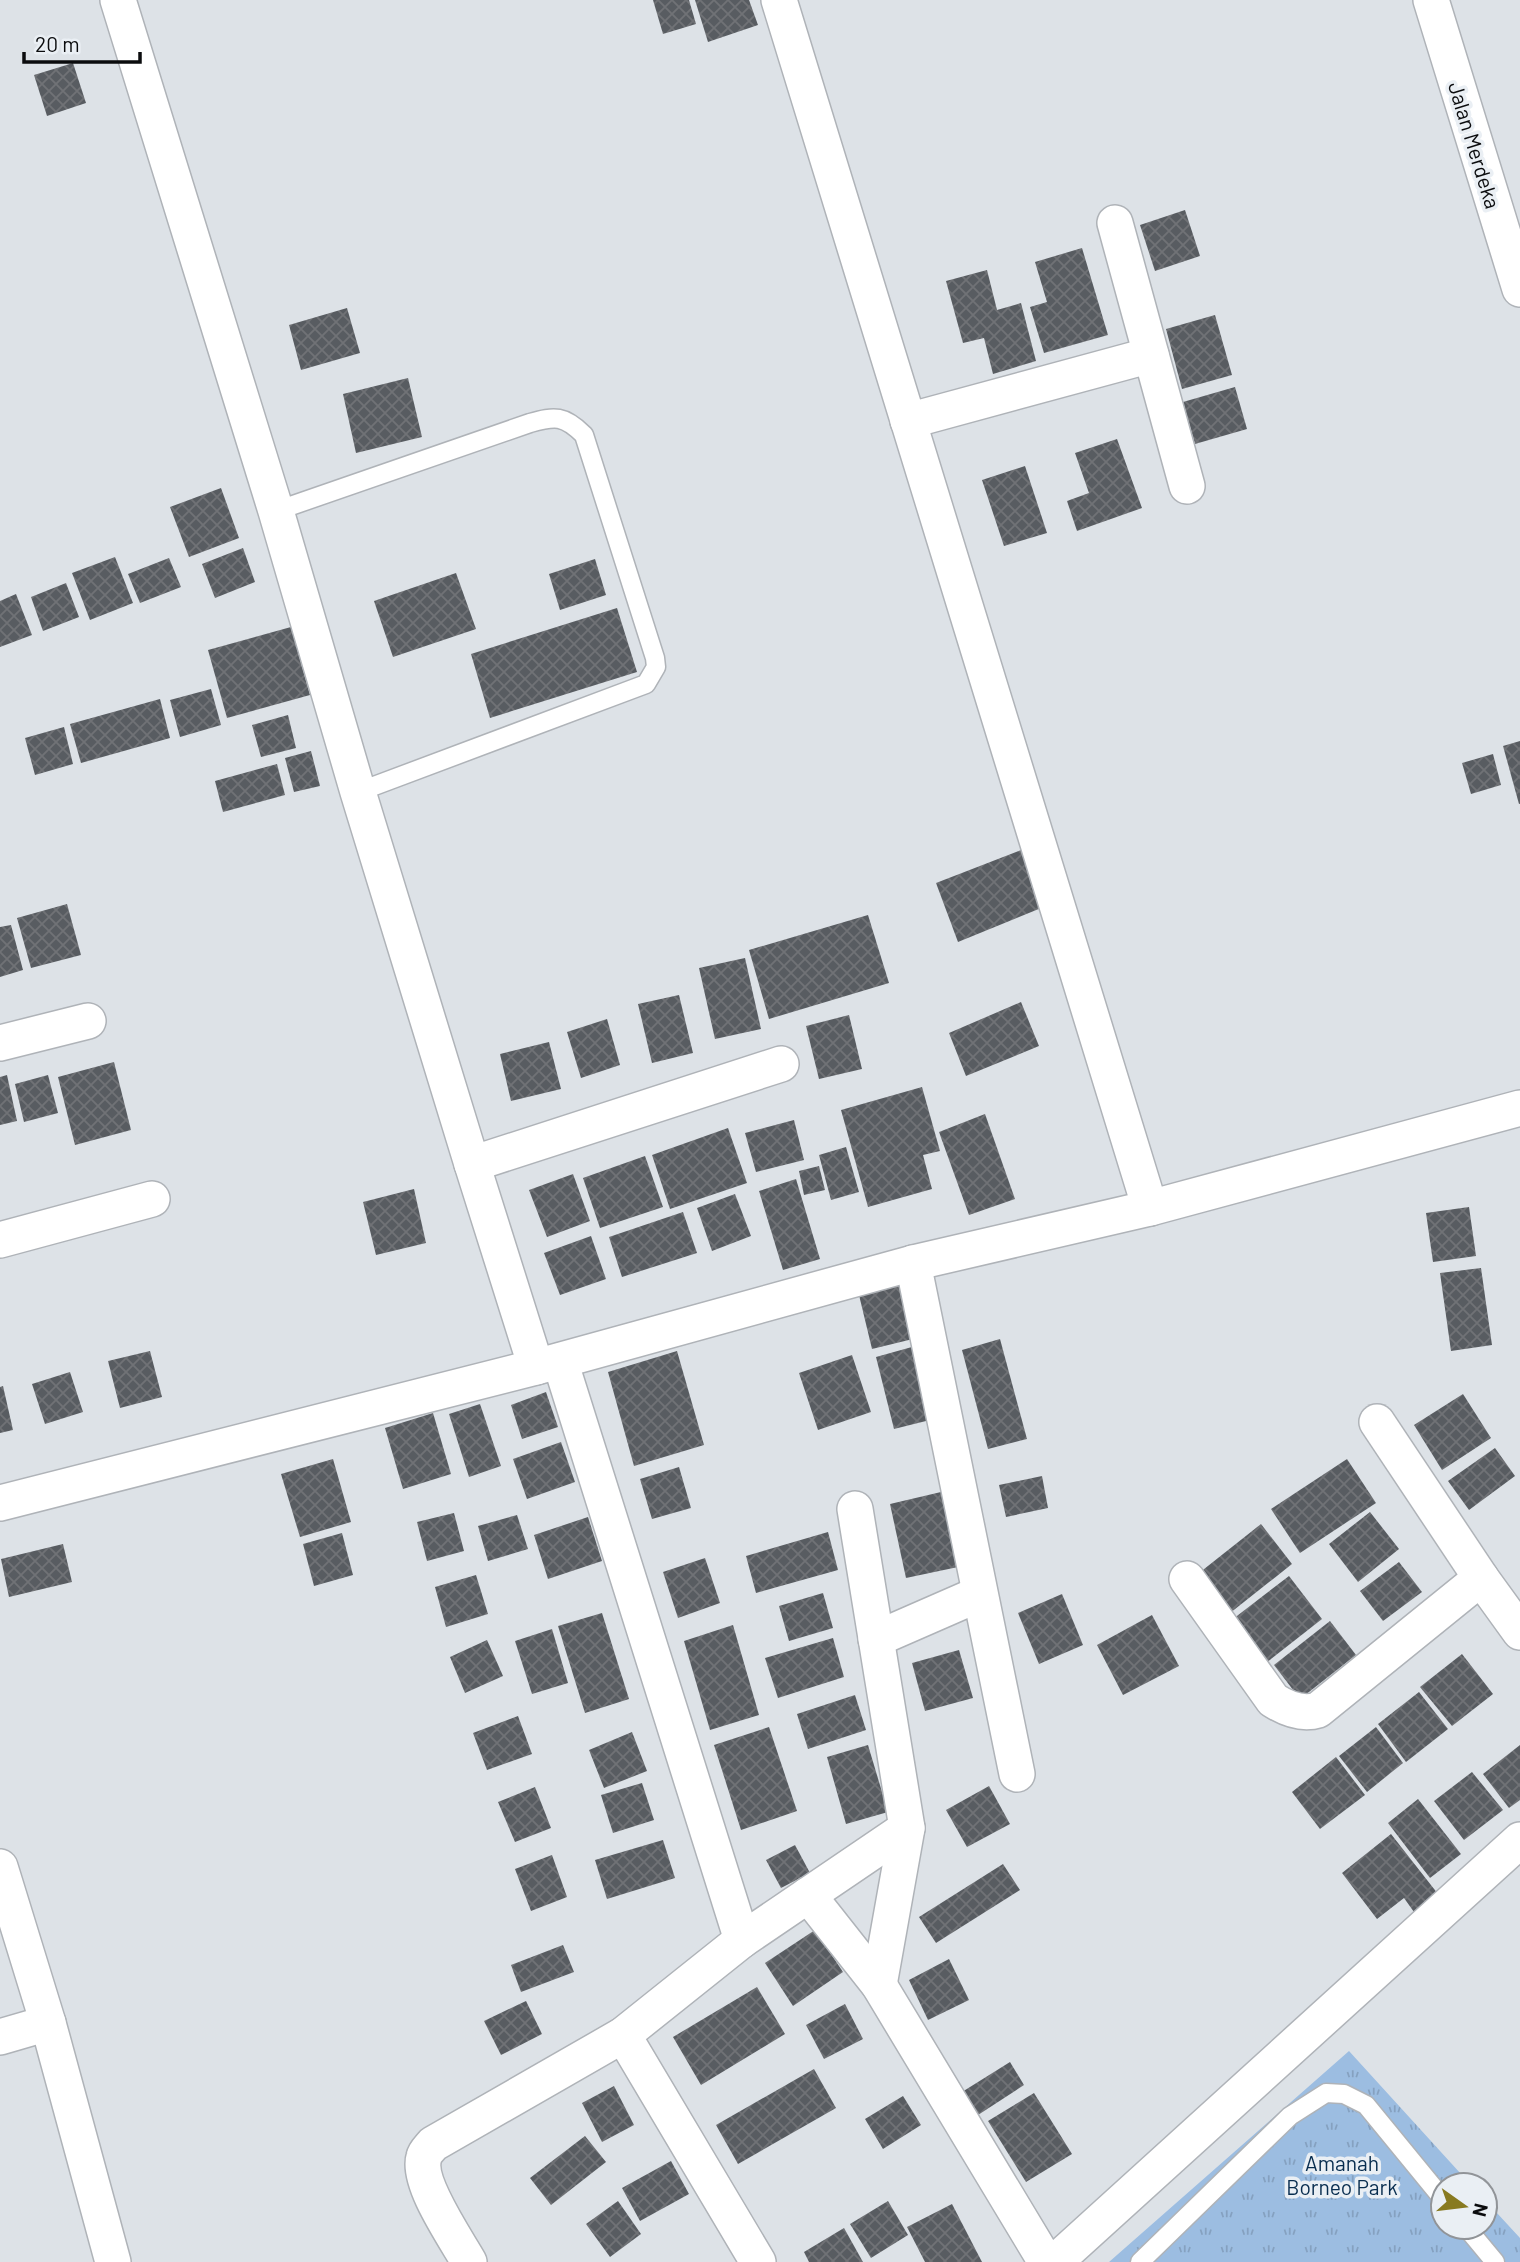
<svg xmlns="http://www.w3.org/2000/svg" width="1520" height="2262" viewBox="0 0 1520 2262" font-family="Barlow,sans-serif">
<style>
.park{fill:url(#park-tufts)}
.building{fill:url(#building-cross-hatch)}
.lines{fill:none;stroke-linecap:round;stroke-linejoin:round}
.service-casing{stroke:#afb3b8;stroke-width:21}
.minor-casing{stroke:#afb3b8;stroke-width:38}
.service{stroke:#fff;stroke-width:18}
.minor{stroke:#fff;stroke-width:35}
.labels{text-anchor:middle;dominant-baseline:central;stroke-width:7;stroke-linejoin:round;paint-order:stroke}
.street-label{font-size:21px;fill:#0b0c0e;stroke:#eaeff4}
.park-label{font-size:21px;fill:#082d4f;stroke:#eaeff4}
</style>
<defs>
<pattern id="park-tufts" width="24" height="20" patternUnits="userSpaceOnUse" patternTransform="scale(1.75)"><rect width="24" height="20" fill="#9cbde1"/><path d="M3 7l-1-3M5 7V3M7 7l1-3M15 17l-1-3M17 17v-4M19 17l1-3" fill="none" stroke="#85a1c0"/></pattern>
<pattern id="building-cross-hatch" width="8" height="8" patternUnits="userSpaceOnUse" patternTransform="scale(1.75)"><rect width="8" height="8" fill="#585c61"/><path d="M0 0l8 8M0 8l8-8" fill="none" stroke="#707276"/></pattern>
</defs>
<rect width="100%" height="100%" fill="#dde2e7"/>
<path class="park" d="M1349,2051L1471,2185H1443V2227H1485V2200L1520,2238V2262H1109Z"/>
<g class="building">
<path d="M653,0H689L696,24L663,34Z"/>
<path d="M695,0H749L758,25L708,42Z"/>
<path d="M73,63L86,103L47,116L34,75Z"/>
<path d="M1185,210L1200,256L1155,271L1140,225Z"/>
<path d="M1082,248L1108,335L1044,353L1030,307L1047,302L1035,262Z"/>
<path d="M987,270L997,310L1021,303L1036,361L993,374L984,338L963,343L946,281Z"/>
<path d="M347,308L360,353L301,370L289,325Z"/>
<path d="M1215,315L1232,375L1182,389L1166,329Z"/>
<path d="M408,378L422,437L356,453L343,394Z"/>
<path d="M1235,387L1247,429L1195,444L1183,402Z"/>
<path d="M1117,439L1142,508L1077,531L1067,501L1089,493L1075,453Z"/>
<path d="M1025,466L1047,533L1004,546L982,480Z"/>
<path d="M221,488L239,538L189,557L170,507Z"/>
<path d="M243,548L255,582L215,598L202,564Z"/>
<path d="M115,557L133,603L90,620L72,573Z"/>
<path d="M169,558L181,587L140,603L128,574Z"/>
<path d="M595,559L606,595L560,610L549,574Z"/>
<path d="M456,573L476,629L393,657L374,601Z"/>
<path d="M66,583L79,617L43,631L31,597Z"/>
<path d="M16,594L32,635L0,647V601Z"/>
<path d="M617,608L637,672L490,718L471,654Z"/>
<path d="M291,627L310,695L227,718L208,650Z"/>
<path d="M211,689L221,725L180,737L170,700Z"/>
<path d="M160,699L170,738L81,763L70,724Z"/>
<path d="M288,715L296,748L261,757L252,725Z"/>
<path d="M64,727L73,764L35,775L25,738Z"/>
<path d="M1520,741V804H1519L1503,746Z"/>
<path d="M311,751L320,786L294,792L285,758Z"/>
<path d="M1493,754L1501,785L1471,794L1462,763Z"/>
<path d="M277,764L285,795L223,812L215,781Z"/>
<path d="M1029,847L1051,904L958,942L936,883Z"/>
<path d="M67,904L81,955L31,968L17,918Z"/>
<path d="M868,915L889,983L769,1019L749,950Z"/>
<path d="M11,925L23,970L0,977V927Z"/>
<path d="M745,958L761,1029L715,1039L699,968Z"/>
<path d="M679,995L693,1053L652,1063L638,1004Z"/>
<path d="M1021,1002L1039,1046L966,1076L949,1033Z"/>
<path d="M849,1015L862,1069L819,1079L806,1026Z"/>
<path d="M607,1019L620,1065L581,1078L567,1032Z"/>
<path d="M549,1042L561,1089L511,1101L500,1054Z"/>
<path d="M114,1062L131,1130L75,1145L58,1077Z"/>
<path d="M7,1075L17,1121L0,1125V1077Z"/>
<path d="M48,1075L58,1113L24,1122L15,1084Z"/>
<path d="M922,1087L940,1151L923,1155L932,1189L868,1207L841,1110Z"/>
<path d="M985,1114L1015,1199L969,1215L939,1132Z"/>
<path d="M794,1120L804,1160L756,1172L745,1133Z"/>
<path d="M728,1128L747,1183L670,1209L652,1155Z"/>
<path d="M846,1147L859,1192L831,1200L819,1155Z"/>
<path d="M645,1156L663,1207L600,1228L583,1178Z"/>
<path d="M819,1166L825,1190L804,1195L799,1171Z"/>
<path d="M573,1174L590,1221L547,1237L529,1190Z"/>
<path d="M796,1179L820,1259L783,1270L759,1191Z"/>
<path d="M414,1189L426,1243L376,1255L363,1202Z"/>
<path d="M735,1194L751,1236L712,1251L697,1208Z"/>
<path d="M1469,1207L1476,1256L1433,1262L1426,1213Z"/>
<path d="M683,1212L697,1253L622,1277L609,1237Z"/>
<path d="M591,1236L606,1279L560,1295L544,1253Z"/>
<path d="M1481,1268L1492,1345L1451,1351L1440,1273Z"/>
<path d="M903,1284L917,1338L872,1349L859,1295Z"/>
<path d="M1000,1339L1027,1439L988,1449L962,1350Z"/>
<path d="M919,1345L938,1418L894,1429L876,1357Z"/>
<path d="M150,1351L162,1397L120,1408L108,1361Z"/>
<path d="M677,1351L704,1445L634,1466L608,1372Z"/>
<path d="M852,1355L871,1412L818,1430L799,1373Z"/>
<path d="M70,1372L83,1412L45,1424L32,1384Z"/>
<path d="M3,1386L13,1430L0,1433V1387Z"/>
<path d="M546,1392L558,1427L522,1439L511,1405Z"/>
<path d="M1463,1394L1491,1438L1442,1470L1414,1425Z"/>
<path d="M480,1404L501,1466L469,1477L449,1414Z"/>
<path d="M433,1413L451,1474L403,1489L385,1428Z"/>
<path d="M561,1442L575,1482L527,1499L513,1459Z"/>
<path d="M1495,1448L1515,1476L1469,1510L1448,1481Z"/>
<path d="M333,1459L351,1522L300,1537L281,1474Z"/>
<path d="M1347,1459L1376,1503L1300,1553L1271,1509Z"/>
<path d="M679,1467L691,1508L652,1519L640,1479Z"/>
<path d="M1042,1476L1048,1508L1006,1517L999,1485Z"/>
<path d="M941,1492L958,1567L906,1578L890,1504Z"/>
<path d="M1370,1512L1399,1549L1358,1582L1329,1544Z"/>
<path d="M454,1513L464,1551L427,1561L417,1522Z"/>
<path d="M517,1515L528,1549L488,1561L478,1526Z"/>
<path d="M588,1517L602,1561L548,1579L534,1535Z"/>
<path d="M1261,1524L1292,1564L1225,1617L1194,1577Z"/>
<path d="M828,1532L838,1570L756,1593L746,1556Z"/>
<path d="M342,1533L353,1575L314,1586L303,1544Z"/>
<path d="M63,1544L72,1582L9,1597L1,1559Z"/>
<path d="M705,1558L720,1603L678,1618L663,1572Z"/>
<path d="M1399,1562L1422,1592L1383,1621L1360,1591Z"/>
<path d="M476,1575L488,1614L446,1627L435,1587Z"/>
<path d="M1289,1576L1322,1619L1266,1663L1233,1619Z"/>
<path d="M823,1593L833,1628L789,1641L779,1606Z"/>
<path d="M1062,1594L1083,1645L1039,1664L1018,1613Z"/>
<path d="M602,1613L629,1699L585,1713L558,1626Z"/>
<path d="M1152,1615L1179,1666L1123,1695L1097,1645Z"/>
<path d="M1330,1621L1356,1655L1300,1699L1274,1665Z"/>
<path d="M733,1625L759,1715L710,1730L684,1641Z"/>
<path d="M552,1629L568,1683L532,1694L515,1641Z"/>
<path d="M833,1638L844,1677L778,1698L765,1658Z"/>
<path d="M487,1640L503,1676L465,1693L450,1657Z"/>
<path d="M959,1650L973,1698L925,1711L912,1663Z"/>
<path d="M1462,1654L1493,1694L1452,1726L1420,1687Z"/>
<path d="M1419,1692L1448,1729L1406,1762L1378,1724Z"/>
<path d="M855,1695L866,1730L808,1749L797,1714Z"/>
<path d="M518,1716L532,1754L487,1770L473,1733Z"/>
<path d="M769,1727L797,1811L741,1830L714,1745Z"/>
<path d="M1376,1727L1403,1763L1367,1792L1339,1756Z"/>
<path d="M632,1732L647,1771L604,1788L589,1750Z"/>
<path d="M868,1745L888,1812L846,1824L827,1757Z"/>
<path d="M1520,1745V1800L1509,1808L1483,1774Z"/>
<path d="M1336,1757L1365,1795L1320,1829L1292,1792Z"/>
<path d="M1472,1772L1503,1810L1464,1840L1434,1801Z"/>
<path d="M642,1783L654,1820L613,1833L601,1795Z"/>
<path d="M989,1786L1010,1824L967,1847L946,1810Z"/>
<path d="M535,1787L551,1828L515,1842L498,1802Z"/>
<path d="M1418,1799L1461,1854L1430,1878L1388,1823Z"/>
<path d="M1391,1834L1438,1894L1414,1912L1404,1898L1377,1919L1342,1873Z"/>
<path d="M663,1840L675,1878L607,1899L595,1860Z"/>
<path d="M795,1845L810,1873L781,1888L766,1860Z"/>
<path d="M552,1855L567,1897L531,1911L515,1869Z"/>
<path d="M1003,1864L1020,1890L936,1943L919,1917Z"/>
<path d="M815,1930L843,1972L793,2006L765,1963Z"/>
<path d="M563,1945L574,1972L521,1992L511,1965Z"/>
<path d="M949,1959L969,2000L928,2020L909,1980Z"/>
<path d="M757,1987L785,2034L701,2085L673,2037Z"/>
<path d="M526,2001L542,2034L501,2055L484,2021Z"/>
<path d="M845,2004L863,2039L824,2059L806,2025Z"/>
<path d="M1010,2062L1024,2085L978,2115L962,2092Z"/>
<path d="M814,2069L836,2108L738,2164L716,2125Z"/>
<path d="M614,2086L634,2125L602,2142L582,2103Z"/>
<path d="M1034,2093L1072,2154L1026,2182L988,2121Z"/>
<path d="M903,2096L921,2125L883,2149L865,2119Z"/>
<path d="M585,2136L606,2162L551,2205L530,2178Z"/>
<path d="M671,2161L689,2194L640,2221L622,2188Z"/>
<path d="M618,2201L641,2234L610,2257L586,2224Z"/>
<path d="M888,2201L908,2235L871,2258L850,2224Z"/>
<path d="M952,2204L982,2262H925L907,2227Z"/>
<path d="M844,2228L863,2262H809L804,2252Z"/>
</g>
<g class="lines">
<g class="service-casing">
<g id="service">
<path d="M276,511L530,423C555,416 564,415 584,435L655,658L656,667L646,684L358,792"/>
<path d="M1466,2227L1495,2262"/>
<path d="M1140,2262L1290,2116L1326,2093L1344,2094L1366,2105L1443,2199"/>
</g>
</g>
<g class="minor-casing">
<g id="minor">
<path d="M118,0L276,511L358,792L472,1164L536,1367"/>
<path d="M779,0L1150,1208"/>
<path d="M1431,0L1520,289"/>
<path d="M1115,223L1187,486"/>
<path d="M908,421L1151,355"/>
<path d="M0,1043L88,1021"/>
<path d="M472,1164L781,1064"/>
<path d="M0,1240L152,1199"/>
<path d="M913,1263L1017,1774"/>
<path d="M560,1361L742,1940"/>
<path d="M1377,1422L1481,1578"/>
<path d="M0,1503L536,1367L913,1263L1150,1208L1520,1108"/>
<path d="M855,1509L907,1828L879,1985"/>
<path d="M1187,1579L1273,1700C1287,1709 1302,1715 1318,1710L1481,1578L1520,1632"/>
<path d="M876,1639L979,1594"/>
<path d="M0,1867L48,2023L113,2262"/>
<path d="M808,1895L879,1985L1046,2262"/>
<path d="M623,2035L758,2262"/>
<path d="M0,2037L48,2023"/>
<path d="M469,2262C456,2239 416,2182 424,2157C425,2152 430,2148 433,2144L623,2035L742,1940L907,1828"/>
<path d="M1055,2262L1520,1840"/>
</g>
</g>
<use href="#service" class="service"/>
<use href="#minor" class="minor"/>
</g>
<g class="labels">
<g class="street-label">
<text transform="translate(1475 145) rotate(73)">Jalan Merdeka</text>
</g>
<g class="park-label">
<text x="1342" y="2162">Amanah<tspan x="1342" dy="24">Borneo Park</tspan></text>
</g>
</g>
<g transform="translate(1464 2206) rotate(104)"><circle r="33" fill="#eaeff4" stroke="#919498" stroke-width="2"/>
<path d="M0-5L12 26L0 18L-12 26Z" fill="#887a20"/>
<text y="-10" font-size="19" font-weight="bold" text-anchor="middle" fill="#0b0c0e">N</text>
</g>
<path d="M24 52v10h116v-10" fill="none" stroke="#0b0c0e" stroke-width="3.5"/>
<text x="35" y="52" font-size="21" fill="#0b0c0e" stroke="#eaeff4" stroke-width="5" paint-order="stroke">20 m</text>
</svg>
